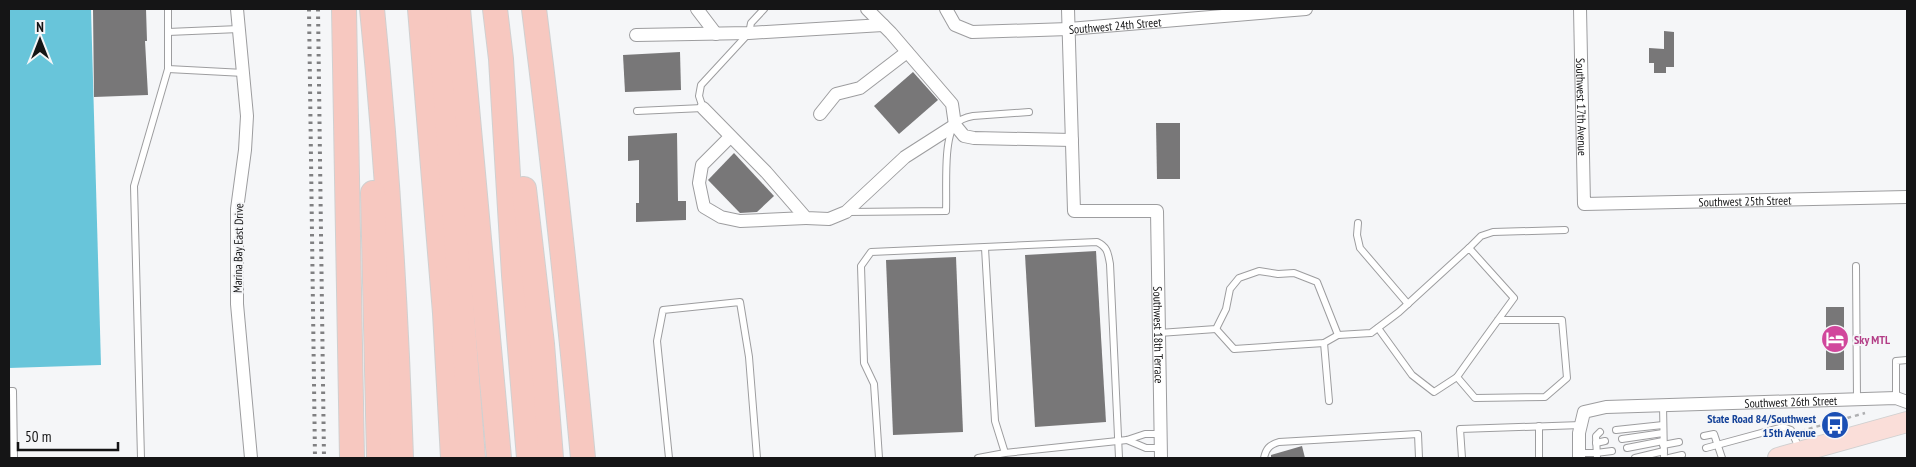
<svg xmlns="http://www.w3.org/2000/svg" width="1916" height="467" viewBox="0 0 1916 467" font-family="'PT Sans Narrow',sans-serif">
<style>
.water{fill:#68c5da}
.building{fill:#787778}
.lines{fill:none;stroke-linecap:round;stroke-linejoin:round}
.service-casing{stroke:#9d9d9f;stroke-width:8}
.minor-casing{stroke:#9d9d9f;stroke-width:14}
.primary-casing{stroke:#d0d0d0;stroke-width:22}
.motorway-casing{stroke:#d0d0d0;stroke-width:26}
.path{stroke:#aeafb1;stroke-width:2.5;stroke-dasharray:4 4;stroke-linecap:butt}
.service{stroke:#fff;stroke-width:6}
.minor{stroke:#fff;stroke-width:12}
.primary{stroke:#faded9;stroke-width:20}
.motorway{stroke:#f7c8c0;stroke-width:24}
.rail{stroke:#808082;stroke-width:4;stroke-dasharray:2.5 5;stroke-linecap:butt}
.labels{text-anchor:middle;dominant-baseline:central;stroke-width:4;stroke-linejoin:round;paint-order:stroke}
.street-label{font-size:12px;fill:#151516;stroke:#f5f6f8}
.hotel-label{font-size:12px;font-weight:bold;fill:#b23c85;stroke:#f5f6f8;text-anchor:start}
.transit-label{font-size:12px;font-weight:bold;fill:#164399;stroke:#f5f6f8;text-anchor:end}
</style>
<rect width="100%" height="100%" fill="#f5f6f8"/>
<path class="water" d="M9,9H91L101,365L9,368Z"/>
<g class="building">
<path d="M93,9H146L147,41H145L148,95L94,97Z"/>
<path d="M1664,31L1674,32V67H1666V73H1654V63H1649V48L1664,49Z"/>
<path d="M680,52L681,90L625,92L623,55Z"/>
<path d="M913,72L938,100L899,134L874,106Z"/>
<path d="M1156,123H1180V179H1157Z"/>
<path d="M677,133L678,201H686V220L636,222V203H639V160L628,161V136Z"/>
<path d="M734,153L774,196L757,212L740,213L708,180Z"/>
<path d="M1096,251L1106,422L1035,427L1025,255Z"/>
<path d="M956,257L963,432L893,435L886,260Z"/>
<rect x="1826" y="307" width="18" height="63"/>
<path d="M1302,446L1305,458H1271V455Z"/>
</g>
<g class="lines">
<g class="service-casing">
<g id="service">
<path d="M168,32L239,29"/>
<path d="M168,69L244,73"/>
<path d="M637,111L703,108L699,96L701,85L749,33L751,23L764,9"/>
<path d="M848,212L946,211C947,192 943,138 955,125C959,120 967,117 973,116L1029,112"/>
<path d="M1358,223L1357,235L1360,248L1408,304"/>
<path d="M985,248L995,421L1005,453"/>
<path d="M1469,248L1481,236L1493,232L1565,230"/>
<path d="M1856,266L1857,399"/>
<path d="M1378,328L1412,375L1434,392L1457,377"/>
<path d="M1216,329L1234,349L1324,343L1338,335L1371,333L1399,312L1469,248L1514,298C1495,324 1476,350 1457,377L1475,398L1545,397L1567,378L1562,320H1498"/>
<path d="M1159,333L1216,329L1226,309L1230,289L1239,278L1259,271L1278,274L1294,273L1317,282L1338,335"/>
<path d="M1324,343L1329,401"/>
<path d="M9,391H13L14,458"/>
<path d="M1896,398V361L1907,360"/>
<path d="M1663,405L1664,458"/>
<path d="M1539,426V458"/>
<path d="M1616,430L1663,425"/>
<path d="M1704,436L1714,434L1722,458"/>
<path d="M1622,439L1663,433"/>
<path d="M1127,440L1146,448H1161"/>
<path d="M1596,443L1605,441"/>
<path d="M1663,445L1679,442"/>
<path d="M1627,448L1663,441"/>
<path d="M1706,448L1783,427L1791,430L1799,448"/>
<path d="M1579,453H1596L1612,451"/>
<path d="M141,458L134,186L168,69V9"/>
<path d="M669,458L657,341L663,310L740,302L749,357L757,458"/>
<path d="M879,458L874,384L864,363L861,266L871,252L1097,242C1108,247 1108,254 1110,264L1119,458"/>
<path d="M978,458L1005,453L1127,440L1145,434H1161"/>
<path d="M1264,458C1266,449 1269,445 1279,442L1418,434L1419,458"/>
<path d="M1462,458L1460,429L1581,425"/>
<path d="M1597,458L1596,436L1600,432"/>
<path d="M1635,458L1664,451"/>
<path d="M1669,458L1682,455"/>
</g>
</g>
<g class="minor-casing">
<g id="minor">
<path d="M237,9L247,116L245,150L237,209V304L251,458"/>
<path d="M697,9L716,34"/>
<path d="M867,9L891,33L952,104L955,125"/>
<path id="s1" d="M946,9L955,25L972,32L1069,29L1306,9"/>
<path id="s2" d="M1068,9L1074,211H1157L1161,458"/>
<path id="s3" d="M1580,9L1584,204L1907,197"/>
<path d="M636,35L749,33L883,25"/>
<path d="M703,108L766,172L806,218L829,219L846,212L905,157L955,125L964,136L974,138L1072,140"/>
<path d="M820,114L836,94L860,88L907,52"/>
<path d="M730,137L702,165L699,183L704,207L721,217L740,221L806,218"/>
<path id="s4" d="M1579,458V433L1584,412L1606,407L1896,398L1907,402"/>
</g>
</g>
<g class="primary-casing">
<path id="primary" d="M1778,458L1907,422"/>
</g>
<g class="motorway-casing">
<g id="motorway">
<path d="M344,9L352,458"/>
<path d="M372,9C387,158 396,308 401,458"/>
<path d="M420,9L445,313L453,458"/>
<path d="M439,9L473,458"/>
<path d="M458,9L499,458"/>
<path d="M495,9L501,59L514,275L529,458"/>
<path d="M534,9C553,158 569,308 583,458"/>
<path d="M524,189L542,344L551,458"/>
<path d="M373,193L379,458"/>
</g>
</g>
<path class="path" d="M1801,431L1865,413"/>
<use href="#service" class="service"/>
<use href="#minor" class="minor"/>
<use href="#primary" class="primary"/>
<use href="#motorway" class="motorway"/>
<g class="rail">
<path d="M309,9L315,458"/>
<path d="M318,9L324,458"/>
</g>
</g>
<defs>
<g id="hotel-disc" transform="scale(1.4375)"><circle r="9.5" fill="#d1479c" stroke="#f5f6f8"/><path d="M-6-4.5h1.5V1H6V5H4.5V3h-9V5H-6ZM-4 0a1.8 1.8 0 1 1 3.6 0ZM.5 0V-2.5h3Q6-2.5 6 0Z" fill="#fff"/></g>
<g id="bus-disc" transform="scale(1.4375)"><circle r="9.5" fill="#1a4fb4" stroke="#f5f6f8"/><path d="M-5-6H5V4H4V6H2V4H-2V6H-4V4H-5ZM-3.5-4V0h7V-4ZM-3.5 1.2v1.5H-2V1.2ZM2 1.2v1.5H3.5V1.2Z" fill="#fff"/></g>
</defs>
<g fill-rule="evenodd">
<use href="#hotel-disc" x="1835" y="339"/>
<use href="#bus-disc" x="1835" y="425"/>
</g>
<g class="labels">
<g class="street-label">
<text stroke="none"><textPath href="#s1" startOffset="180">Southwest 24th Street</textPath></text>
<text stroke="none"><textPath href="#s3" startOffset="98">Southwest 17th Avenue</textPath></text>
<text stroke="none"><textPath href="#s3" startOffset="356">Southwest 25th Street</textPath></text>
<text transform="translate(238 248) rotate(-89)">Marina Bay East Drive</text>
<text stroke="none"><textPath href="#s2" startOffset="409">Southwest 18th Terrace</textPath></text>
<text stroke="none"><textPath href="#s4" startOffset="254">Southwest 26th Street</textPath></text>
</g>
<g class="hotel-label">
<text x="1854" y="339">Sky MTL</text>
</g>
<g class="transit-label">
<text x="1816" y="418">State Road 84/Southwest<tspan x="1816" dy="14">15th Avenue</tspan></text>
</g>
</g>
<rect width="1916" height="467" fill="none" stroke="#151516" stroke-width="20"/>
<g transform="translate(40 40)" stroke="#f5f6f8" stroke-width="4" paint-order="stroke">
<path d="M0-4L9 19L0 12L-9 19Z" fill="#151516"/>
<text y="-8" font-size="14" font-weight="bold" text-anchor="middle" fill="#151516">N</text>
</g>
<path d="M18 442v8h100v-8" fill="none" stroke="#151516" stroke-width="2.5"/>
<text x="25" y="442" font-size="15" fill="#151516" stroke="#f5f6f8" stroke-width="4" paint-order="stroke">50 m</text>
</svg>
